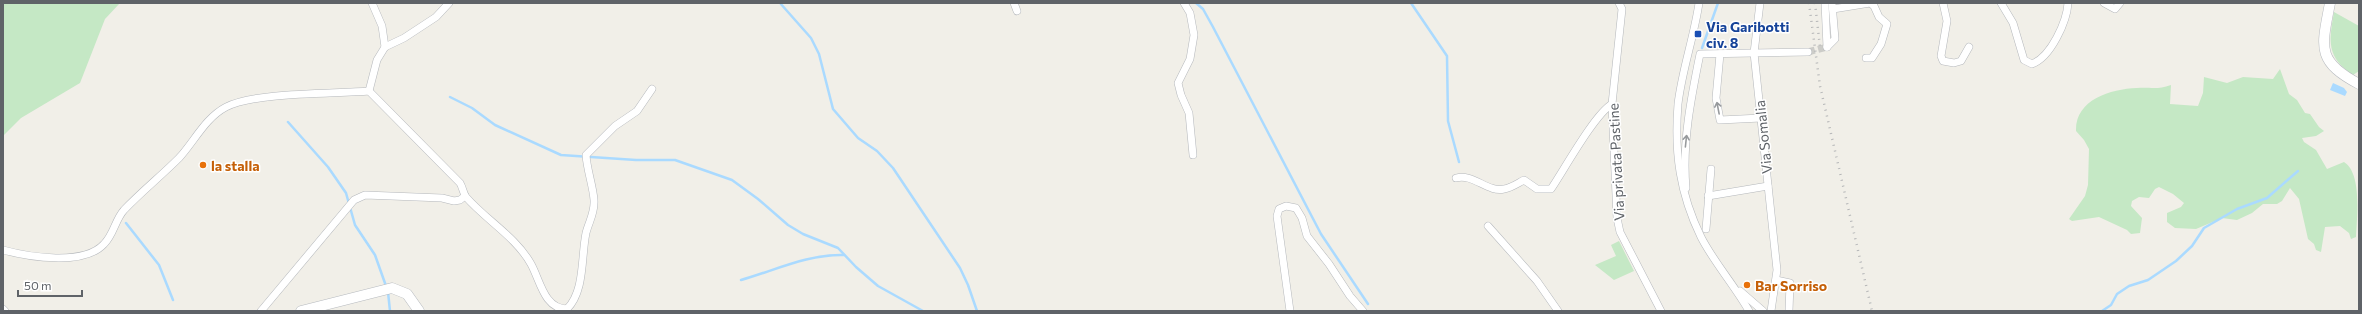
<svg xmlns="http://www.w3.org/2000/svg" width="2362" height="314" viewBox="0 0 2362 314" font-family="Commissioner,sans-serif">
<style>
.green{fill:#c5e8c5}
.water{fill:#aadaff}
.lines{fill:none;stroke-linecap:round;stroke-linejoin:round}
.stream{stroke:#aadaff;stroke-width:2.5}
.street-tunnel{stroke:#ccccc8;stroke-width:7;stroke-dasharray:7 3.5;stroke-linecap:butt}
.street-casing{stroke:#b5b8bc;stroke-width:8}
.secondary-casing{stroke:#b6babf;stroke-width:11}
.street{stroke:#fff;stroke-width:7}
.secondary{stroke:#fff;stroke-width:10}
.rail{stroke:#b6b7b8;stroke-width:2.5;stroke-dasharray:1 5;stroke-linecap:butt}
.oneway{stroke:#979a9d}
.transit-dot{fill:#1a4fb4;stroke:#fff;stroke-width:1.5}
.food-dot{fill:#e8710a;stroke:#fff;stroke-width:1.5}
.labels{text-anchor:middle;dominant-baseline:central;stroke-width:3;stroke-linejoin:round;paint-order:stroke}
.transit-label{font-size:14px;font-weight:bold;fill:#164399;stroke:#fff;text-anchor:start}
.street-label{font-size:14px;fill:#5f6368;stroke:#fff}
.food-label{font-size:14px;font-weight:bold;fill:#c56008;stroke:#fff;text-anchor:start}
</style>
<rect width="100%" height="100%" fill="#f1efe8"/>
<g class="green">
<path d="M3,3H120L105,19L80,83L21,118L3,136Z"/>
<path d="M2334,12L2359,26V71L2353,75C2326,57 2329,41 2334,12Z"/>
<path d="M2280,69L2289,94L2297,100L2305,113L2310,114L2319,127L2324,131L2316,136L2302,138L2304,142L2316,150L2327,169L2344,162C2362,173 2357,216 2356,237L2351,239L2349,233L2340,226L2325,227L2321,252L2316,250L2314,244L2308,239L2299,199L2290,188L2282,201L2277,204H2263L2252,213L2237,220L2222,218L2196,229L2175,228L2167,222V213L2181,207L2184,203L2173,194L2159,187L2155,189L2149,198L2139,197L2132,201L2131,206L2142,218L2140,233L2131,234L2127,230L2099,217L2072,221L2069,219L2085,196L2088,185L2089,149L2084,140L2076,131C2075,100 2110,89 2137,88C2151,87 2157,90 2171,85L2170,104L2198,106L2203,93L2204,77L2227,83L2243,77L2273,79Z"/>
<path d="M1619,241L1634,271L1614,280L1595,265L1616,256L1611,245Z"/>
</g>
<path class="water" d="M2333,83L2344,88L2347,92L2345,96L2330,90Z"/>
<g class="lines">
<g class="stream">
<path d="M780,3L811,38L819,54L833,109L858,138L877,151L893,168L960,268L968,285L977,311"/>
<path d="M1196,3L1203,9L1213,27L1321,234L1368,304"/>
<path d="M1411,3L1447,56L1448,121L1459,162"/>
<path d="M1702,48L1718,3"/>
<path d="M450,97L472,108L495,125L561,155L636,160H675L732,180L758,199L788,225L803,234L838,248L856,267L878,286L923,311"/>
<path d="M288,122L328,167L346,193L355,225L375,255L386,286"/>
<path d="M126,223L159,265L173,300"/>
<path d="M741,280C776,270 808,254 844,255"/>
<path d="M388,292L390,311"/>
<path d="M2102,311L2111,305L2117,294L2129,286L2148,280L2176,261L2192,246L2204,228L2237,209L2267,198L2298,171"/>
</g>
<path class="street-tunnel" d="M1808,52L1827,47"/>
<g class="street-casing">
<g id="street">
<path d="M372,3L382,26L385,47"/>
<path d="M1014,3L1017,11"/>
<path d="M1184,3L1190,13L1194,35L1190,59L1178,83L1181,95L1189,113L1193,155"/>
<path d="M1619,3L1622,9L1612,104L1617,218L1620,232L1661,311"/>
<path d="M1699,3C1694,37 1682,70 1678,104C1674,153 1680,194 1701,237C1713,261 1735,286 1749,311"/>
<path d="M1760,3L1754,53L1777,270L1771,311"/>
<path d="M1825,3L1827,47"/>
<path d="M1943,3L1947,21L1941,56L1943,61L1954,63L1961,61L1969,47"/>
<path d="M2001,3L2013,23L2024,60L2032,64C2051,57 2067,21 2068,3"/>
<path d="M2104,3L2115,9L2120,3"/>
<path d="M1833,9L1870,3L1874,6L1879,17L1887,24L1881,44L1872,58H1866"/>
<path d="M1827,47L1835,39L1832,3"/>
<path d="M1720,54L1716,98L1720,120L1761,118"/>
<path d="M369,91L377,60L385,47L404,38L436,17L449,3"/>
<path d="M1456,178C1473,173 1488,193 1504,189C1511,188 1518,183 1524,180L1537,189H1551C1564,170 1594,115 1612,104"/>
<path d="M1686,188C1682,143 1691,98 1700,54L1808,52"/>
<path d="M1708,196L1768,186"/>
<path d="M1488,226L1537,281L1558,311"/>
<path d="M1706,229L1711,169"/>
<path d="M3,250C29,257 84,266 104,244C114,234 115,220 124,210C141,192 161,176 179,158C194,142 205,118 226,107C255,92 333,94 369,91L460,183C463,188 463,193 466,197C486,220 516,237 531,264C540,280 544,309 567,309C585,291 581,257 586,233C589,221 595,213 594,200C593,186 587,170 586,155L615,126L637,111L652,89"/>
<path d="M1776,280L1790,283L1789,311"/>
<path d="M1740,291L1763,311"/>
<path d="M3,309L5,311"/>
<path d="M261,311L354,200L365,195L442,198L454,201L460,200L465,196"/>
<path d="M1290,311L1277,216L1279,209L1286,206L1296,208L1302,218L1307,236L1329,264L1350,296L1363,311"/>
</g>
</g>
<g class="secondary-casing">
<g id="secondary">
<path d="M2330,3C2322,46 2315,61 2359,84"/>
<path d="M301,311L392,288L407,294L419,311"/>
</g>
</g>
<use href="#street" class="street"/>
<use href="#secondary" class="secondary"/>
<g class="rail">
<path d="M1809,3L1820,86L1872,311"/>
<path d="M1815,3L1820,47"/>
</g>
</g>
<defs><path id="oneway-shaft" d="M-6 0H5M1.5-3L5.5 0L1.5 3" fill="none" stroke-width="1.6" stroke-linecap="round" stroke-linejoin="round"/></defs>
<g class="oneway">
<use href="#oneway-shaft" transform="translate(1718 108) rotate(-101)"/>
<use href="#oneway-shaft" transform="translate(1686 141) rotate(-84)"/>
</g>
<rect class="transit-dot" x="1694" y="30" width="8" height="8" rx="2"/>
<g class="food-dot">
<circle cx="203" cy="165" r="4"/>
<circle cx="1747" cy="285" r="4"/>
</g>
<g class="labels">
<g class="transit-label">
<text x="1706" y="26">Via Garibotti<tspan x="1706" dy="16">civ. 8</tspan></text>
</g>
<g class="street-label">
<text transform="translate(1763 137) rotate(-96)">Via Somalia</text>
<text transform="translate(1616 162) rotate(-93)">Via privata Pastine</text>
</g>
<g class="food-label">
<text x="211" y="165">la stalla</text>
<text x="1755" y="285">Bar Sorriso</text>
</g>
</g>
<rect width="2362" height="314" fill="none" stroke="#5f6368" stroke-width="8"/>
<path d="M18 290v6h64v-6" fill="none" stroke="#5f6368" stroke-width="2"/>
<text x="24" y="290" font-size="12" fill="#5f6368" stroke="#ffffff" stroke-width="3" paint-order="stroke">50 m</text>
</svg>
